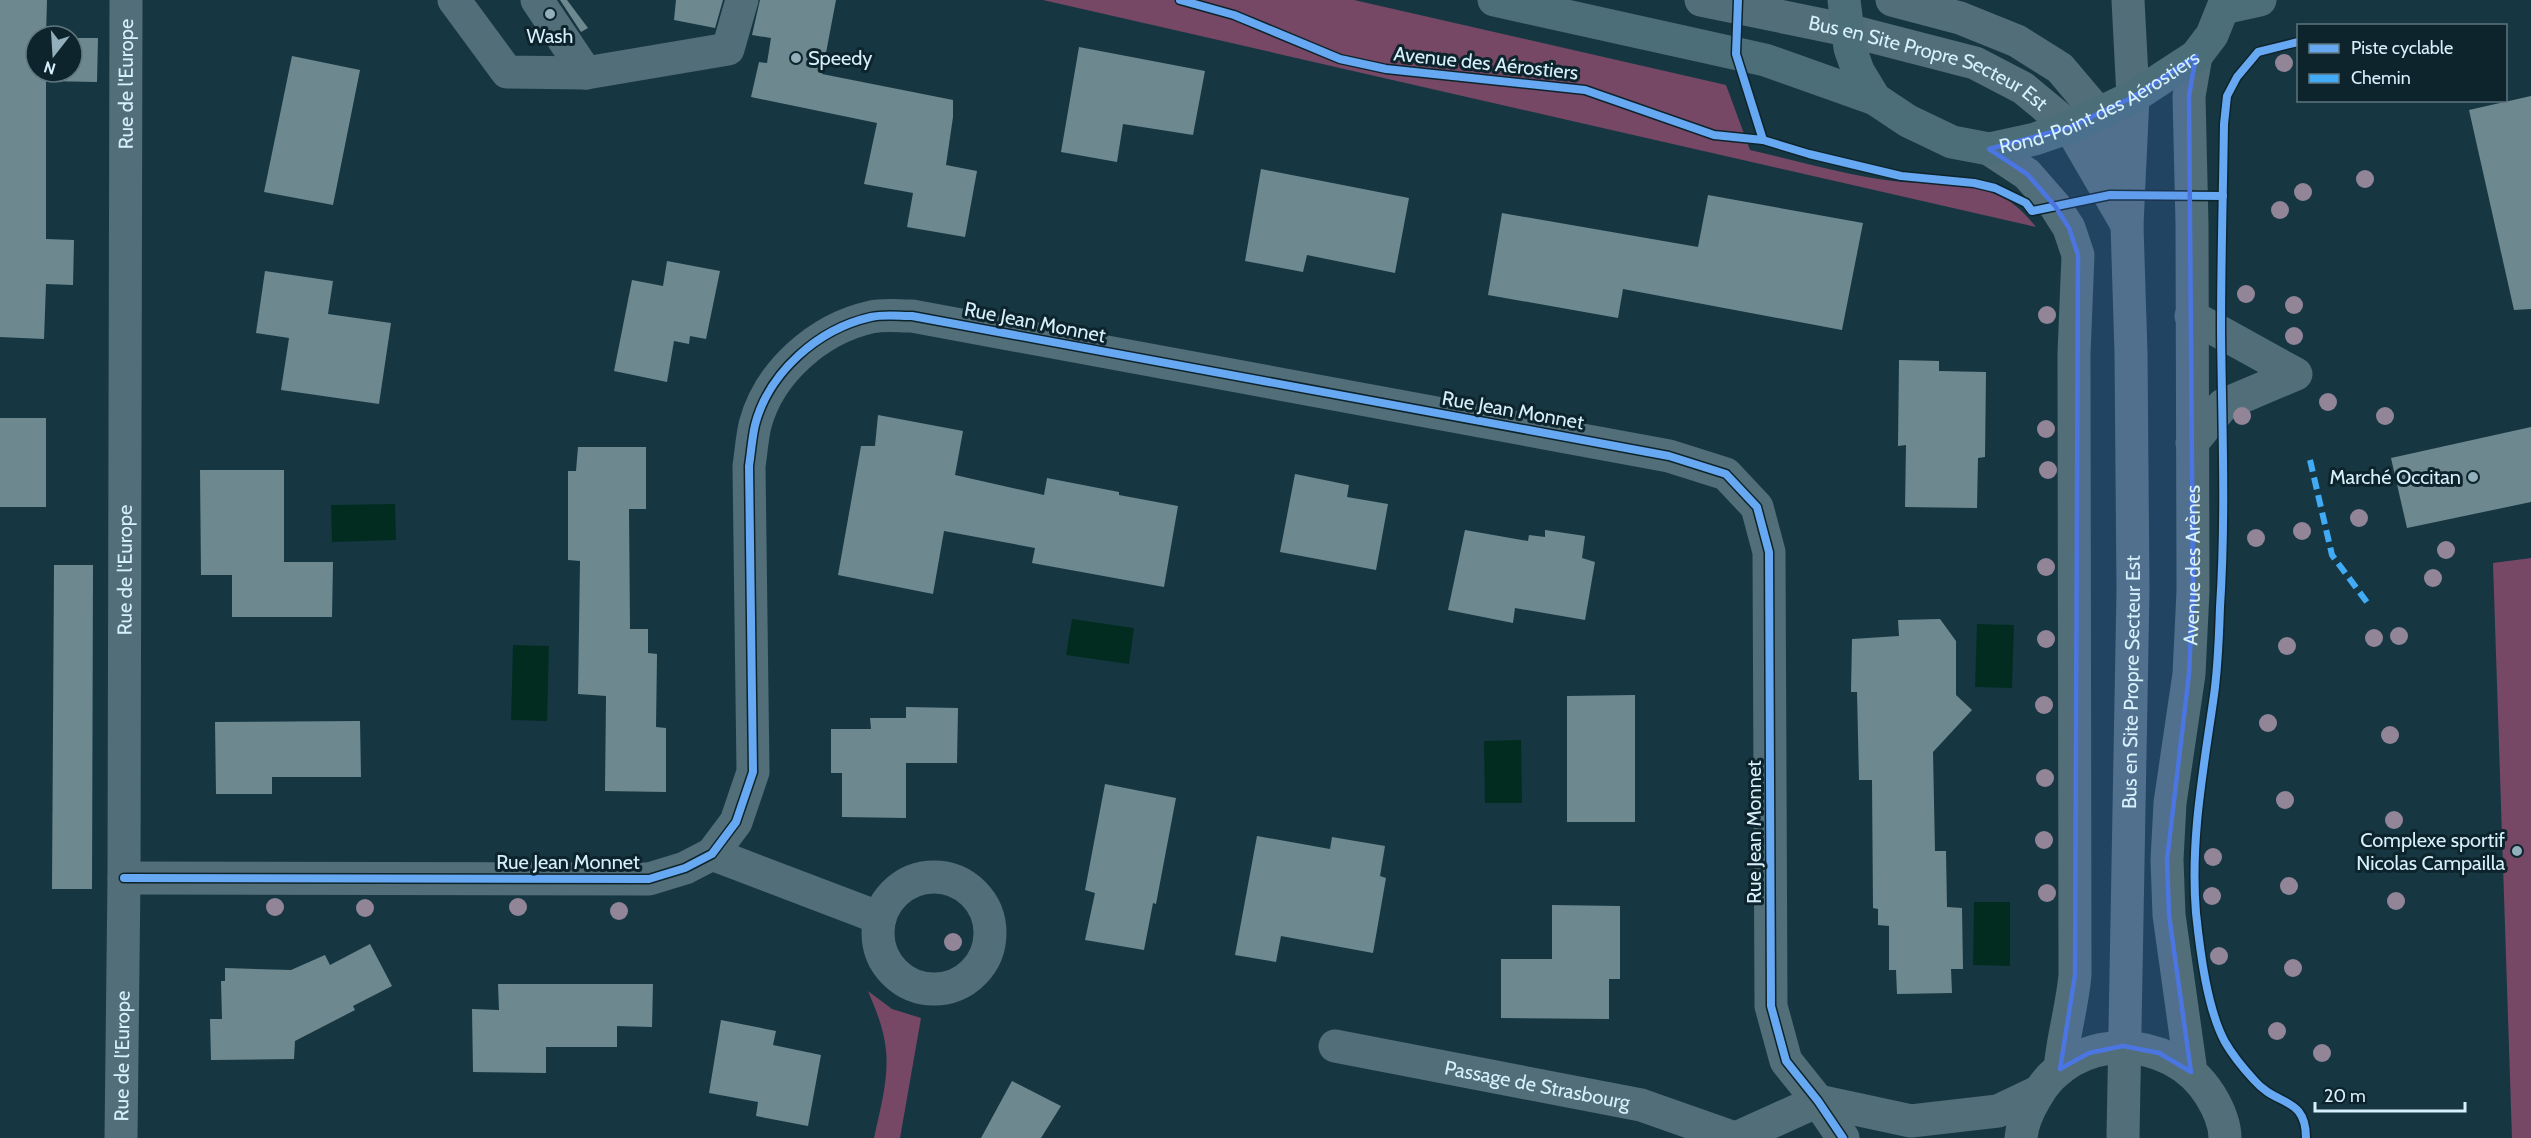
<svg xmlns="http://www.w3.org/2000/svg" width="2531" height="1138" viewBox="0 0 2531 1138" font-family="Cabin,sans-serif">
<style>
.green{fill:#774866}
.water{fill:#032c20}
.building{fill:#6e888f}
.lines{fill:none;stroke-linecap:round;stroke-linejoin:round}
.minor{stroke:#526e78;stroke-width:33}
.major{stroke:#4c6e79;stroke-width:33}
.quiet{stroke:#42abf6;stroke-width:6;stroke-dasharray:12 6;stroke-linecap:butt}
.cycleway-casing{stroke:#0e242c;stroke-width:11}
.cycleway{stroke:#66a8f1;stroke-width:8}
.tree{fill:#928598}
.marked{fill:#4b76e1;fill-opacity:0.2;stroke:#4b76e1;stroke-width:4.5;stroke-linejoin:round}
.poi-dot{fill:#93afbb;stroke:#0e242c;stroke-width:2}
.labels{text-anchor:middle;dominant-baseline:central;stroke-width:6;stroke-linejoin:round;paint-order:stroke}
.poi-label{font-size:20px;fill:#d6f0fc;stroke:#0e242c;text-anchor:end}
.street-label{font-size:20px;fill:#d6f0fc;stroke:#0e242c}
</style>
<rect width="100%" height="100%" fill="#163742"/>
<g class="green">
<path d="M1043,0H1354L1726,85L1750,150C1797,161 1845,175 1893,181C1928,185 1969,181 2002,197C2016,204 2026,215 2036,227Z"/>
<path d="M2531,558V1138H2512L2493,563Z"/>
<path d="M868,991L892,1009L921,1018L900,1138H874C880,1110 889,1079 886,1050C884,1029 876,1010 868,991Z"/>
</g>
<g class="water">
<path d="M395,504L396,540L332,542L331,505Z"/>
<path d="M1072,619L1134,628L1129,664L1066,655Z"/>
<path d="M1977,624L2014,625L2012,688L1975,687Z"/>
<path d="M513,645L549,646L547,721L511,720Z"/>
<path d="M1521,740L1522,803H1485L1484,741Z"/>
<path d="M1974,902H2010V966L1973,965Z"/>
</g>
<g class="building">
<path d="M0,0H47L46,36H36V72H72V38H98L97,82L46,81V239L74,240L73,285L46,284L44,339L0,337Z"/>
<path d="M560,0H567L588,28L581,32Z"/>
<path d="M676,0H723L715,28L674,20Z"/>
<path d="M760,0H836L822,74L953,100V117L946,165L977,171L965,237L907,227L913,193L864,184L877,123L751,97L759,62L767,63L771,38L752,35Z"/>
<path d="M1079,47L1205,71L1193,135L1123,124L1117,162L1061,152Z"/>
<path d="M292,56L360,70L333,205L264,192Z"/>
<path d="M2531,96V309L2514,310L2469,110Z"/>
<path d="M1261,169L1409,198L1395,273L1307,255L1303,272L1245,261Z"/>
<path d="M1708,195L1863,223L1842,330L1623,289L1618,318L1488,295L1502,213L1698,247Z"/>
<path d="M667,261L720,271L706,339L690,336L689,344L674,341L667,382L614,371L632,280L663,286Z"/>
<path d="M265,271L333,281L328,314L391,323L379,404L281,390L289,338L256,333Z"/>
<path d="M1899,360L1939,361V371L1986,372L1985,457L1978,458L1977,508L1905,507L1906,445L1898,446Z"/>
<path d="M878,415L963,431L955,475L1044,495L1047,478L1119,492V495L1178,506L1164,587L1032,563L1035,548L944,531L933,594L838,575L861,446H875Z"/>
<rect x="0" y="418" width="46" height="89"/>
<path d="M2531,427V502L2407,528L2391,458Z"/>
<path d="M578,447H646V509H629L630,629H648V653L657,654L656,727L666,728V792L605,791L606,696L578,694L580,561L568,560V471H576Z"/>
<path d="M200,470H284V562H333L332,617H232V575H201Z"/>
<path d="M1295,474L1349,485L1347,497L1388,504L1376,570L1280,552Z"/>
<path d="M1465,530L1528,541L1529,535L1545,537V530L1585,536L1582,558L1595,562L1585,620L1515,608L1513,623L1448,610Z"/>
<path d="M54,565H93L92,889H52Z"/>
<path d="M1940,619L1956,641V695L1972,710L1933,752L1935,851H1946L1947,907L1962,908L1963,969H1951L1952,993L1897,994L1896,970H1889V926L1878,925V909L1873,908L1872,780H1859L1857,692H1851L1852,639L1899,636L1898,620Z"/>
<path d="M1635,695V822H1567V696Z"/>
<path d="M906,707L958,708L957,763H906V818L842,817V773H831V729H871L870,718H906Z"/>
<path d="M360,721L361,777H272V794H216L215,722Z"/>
<path d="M1105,784L1176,798L1156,904L1153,903L1144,950L1085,940L1095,893L1085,890Z"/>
<path d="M1257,836L1330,849L1332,837L1385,846L1380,876L1386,878L1373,953L1281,936L1276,962L1235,955Z"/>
<path d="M1552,905L1620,906V979H1609V1019L1501,1018V959H1552Z"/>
<path d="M370,944L392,986L353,1006L355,1010L295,1041L294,1059L211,1060L210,1019H222L221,981H225V968L291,970L325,955L330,965Z"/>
<path d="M498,984H653L652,1027L617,1026V1047H546V1073L473,1072L472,1009L499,1010Z"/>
<path d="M721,1020L776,1031L773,1045L821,1055L808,1126L756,1116L758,1102L709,1093Z"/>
<path d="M1012,1081L1061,1106L1041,1138H981Z"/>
</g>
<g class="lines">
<g class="minor">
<path d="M454,0L507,72L586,73L728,49L742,0"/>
<path d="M537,0L586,73"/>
<path id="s1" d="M1701,0L1847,30L1975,63L2023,88L2070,127L2127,225"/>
<path d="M1892,0L1960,18L2017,41L2060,68L2098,113L2117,186"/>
<path d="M1989,149L2027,174L2055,206L2069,228L2078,255L2074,354L2075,975C2072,1008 2063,1036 2060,1069"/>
<path d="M2191,316L2296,374L2223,405L2192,443"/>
<path d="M712,854L880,918"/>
<circle cx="934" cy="933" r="56"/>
<path d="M124,878L649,879L685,868L712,854L736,822L753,772L749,466C751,453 752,438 755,425C769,372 818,329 871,317C884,314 899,316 912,316L1669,456L1726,474L1757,507L1769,552L1771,1006L1786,1061L1818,1101L1843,1138"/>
<path id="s2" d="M1335,1046L1641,1105L1735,1138"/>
<path id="s3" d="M2191,1072L2169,915L2167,860L2170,803L2189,674L2193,591L2192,224L2189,96L2196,56"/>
<path id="s4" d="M121,1138L124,878L126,0"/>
<path d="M1736,1138L1818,1101L1911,1121L1998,1111L2038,1092"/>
<path d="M2021,1138C2022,1124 2028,1111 2035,1099C2071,1031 2170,1031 2210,1095C2218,1108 2225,1123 2225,1138"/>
<path id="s5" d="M2123,1138L2133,590L2131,353L2127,225L2133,97L2128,0"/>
</g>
<g class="major">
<path d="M1494,0L1765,60L1875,99"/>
<path id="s6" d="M1844,0L1850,48L1858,71L1875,99L1908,121L1952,142L1989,149L2035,139L2070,127L2133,97L2196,56L2212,35L2226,0"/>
<path d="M2224,8L2260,0"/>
</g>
<path class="quiet" d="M2310,460L2332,555L2369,605"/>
<g class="cycleway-casing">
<g id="cycleway">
<path d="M1180,0L1234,15L1340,59L1386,69L1585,90L1714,135L1763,140L1809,154L1901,176L1974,183L1995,188L2026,203L2032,211L2110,195L2223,196"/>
<path d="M1738,0L1736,54L1763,140"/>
<path d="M2298,42L2258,52L2237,77L2227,96L2224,124C2223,193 2221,262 2221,331C2222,423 2226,515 2220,607C2219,639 2218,671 2213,702C2203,772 2190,842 2196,913C2200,951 2207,1009 2225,1042C2233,1056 2243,1068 2254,1080C2277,1107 2306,1096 2306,1138"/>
<path d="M124,878L649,879L685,868L712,854L736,822L753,772L749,466C751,453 752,438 755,425C769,372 818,329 871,317C884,314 899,316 912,316L1669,456L1726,474L1757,507L1769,552L1771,1006L1786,1061L1818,1101L1843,1138"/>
</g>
</g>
<use href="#cycleway" class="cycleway"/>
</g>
<g class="tree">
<circle cx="2284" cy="63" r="9"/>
<circle cx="2365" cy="179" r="9"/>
<circle cx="2303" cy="192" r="9"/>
<circle cx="2280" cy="210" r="9"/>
<circle cx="2246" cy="294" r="9"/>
<circle cx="2294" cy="305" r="9"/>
<circle cx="2047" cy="315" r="9"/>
<circle cx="2294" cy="336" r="9"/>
<circle cx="2328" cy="402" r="9"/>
<circle cx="2242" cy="416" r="9"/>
<circle cx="2385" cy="416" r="9"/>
<circle cx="2046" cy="429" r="9"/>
<circle cx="2048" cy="470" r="9"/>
<circle cx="2359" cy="518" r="9"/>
<circle cx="2302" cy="531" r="9"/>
<circle cx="2256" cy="538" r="9"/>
<circle cx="2446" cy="550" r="9"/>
<circle cx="2046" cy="567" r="9"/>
<circle cx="2433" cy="578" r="9"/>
<circle cx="2399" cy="636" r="9"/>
<circle cx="2374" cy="638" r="9"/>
<circle cx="2046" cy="639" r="9"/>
<circle cx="2287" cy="646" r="9"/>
<circle cx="2044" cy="705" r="9"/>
<circle cx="2268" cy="723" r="9"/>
<circle cx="2390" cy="735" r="9"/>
<circle cx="2045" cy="778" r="9"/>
<circle cx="2285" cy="800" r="9"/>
<circle cx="2394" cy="820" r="9"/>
<circle cx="2044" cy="840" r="9"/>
<circle cx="2213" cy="857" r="9"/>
<circle cx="2289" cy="886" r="9"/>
<circle cx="2047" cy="893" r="9"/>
<circle cx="2212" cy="896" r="9"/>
<circle cx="2396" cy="901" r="9"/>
<circle cx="275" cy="907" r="9"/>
<circle cx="518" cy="907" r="9"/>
<circle cx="365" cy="908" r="9"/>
<circle cx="619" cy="911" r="9"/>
<circle cx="953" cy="942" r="9"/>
<circle cx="2219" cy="956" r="9"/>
<circle cx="2293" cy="968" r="9"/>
<circle cx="2277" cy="1031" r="9"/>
<circle cx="2322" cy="1053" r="9"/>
</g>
<path class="marked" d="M2196,56L2189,96L2193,591L2189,674L2167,860L2169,915L2191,1072L2159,1053L2123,1046L2089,1053L2060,1069L2075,975L2078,255L2069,228L2055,206L2027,174L1989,149L2070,127L2133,97Z"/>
<g class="poi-dot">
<circle cx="550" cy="14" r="6"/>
<circle cx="796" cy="58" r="6"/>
<circle cx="2473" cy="477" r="6"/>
<circle cx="2517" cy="851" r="6"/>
</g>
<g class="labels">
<g class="poi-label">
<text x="550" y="36" text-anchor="middle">Wash</text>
<text x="808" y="58" text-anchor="start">Speedy</text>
<text x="2461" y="477">Marché Occitan</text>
<text x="2505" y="840">Complexe sportif<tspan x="2505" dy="23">Nicolas Campailla</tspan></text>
</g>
<g class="street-label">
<text transform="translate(1486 63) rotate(6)">Avenue des Aérostiers</text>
<text stroke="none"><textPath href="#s1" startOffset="237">Bus en Site Propre Secteur Est</textPath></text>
<text stroke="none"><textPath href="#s4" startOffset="1054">Rue de l'Europe</textPath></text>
<text stroke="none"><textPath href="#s6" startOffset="352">Rond-Point des Aérostiers</textPath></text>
<text transform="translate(1035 322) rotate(11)">Rue Jean Monnet</text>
<text transform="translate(1513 410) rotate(10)">Rue Jean Monnet</text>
<text stroke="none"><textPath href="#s3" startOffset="510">Avenue des Arènes</textPath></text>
<text stroke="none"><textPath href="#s4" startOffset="568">Rue de l'Europe</textPath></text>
<text stroke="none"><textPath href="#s5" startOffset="456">Bus en Site Propre Secteur Est</textPath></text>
<text transform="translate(1754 832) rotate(-90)">Rue Jean Monnet</text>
<text x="568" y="862">Rue Jean Monnet</text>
<text stroke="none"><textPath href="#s4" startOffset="82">Rue de l'Europe</textPath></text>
<text stroke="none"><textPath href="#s2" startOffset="206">Passage de Strasbourg</textPath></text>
</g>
</g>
<rect x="2297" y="24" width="210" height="78" fill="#0e242c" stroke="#5e767f" stroke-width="1.5"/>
<rect x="2309" y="44" width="30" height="9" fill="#66a8f1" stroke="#5e767f" stroke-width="1.5"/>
<text x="2351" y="54" font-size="18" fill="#d6f0fc">Piste cyclable</text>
<rect x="2309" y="74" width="30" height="9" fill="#42abf6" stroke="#5e767f" stroke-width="1.5"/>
<text x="2351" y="84" font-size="18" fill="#d6f0fc">Chemin</text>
<g transform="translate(54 54) rotate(197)"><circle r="28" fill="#0e242c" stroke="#5e767f" stroke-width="1.5"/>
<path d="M0-4.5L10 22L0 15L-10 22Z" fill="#93afbb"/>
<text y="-9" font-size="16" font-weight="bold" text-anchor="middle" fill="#d6f0fc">N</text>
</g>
<path d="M2315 1102v9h150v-9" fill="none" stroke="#d6f0fc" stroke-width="3"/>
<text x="2324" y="1102" font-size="18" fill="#d6f0fc" stroke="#0e242c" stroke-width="4.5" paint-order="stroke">20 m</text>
</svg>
